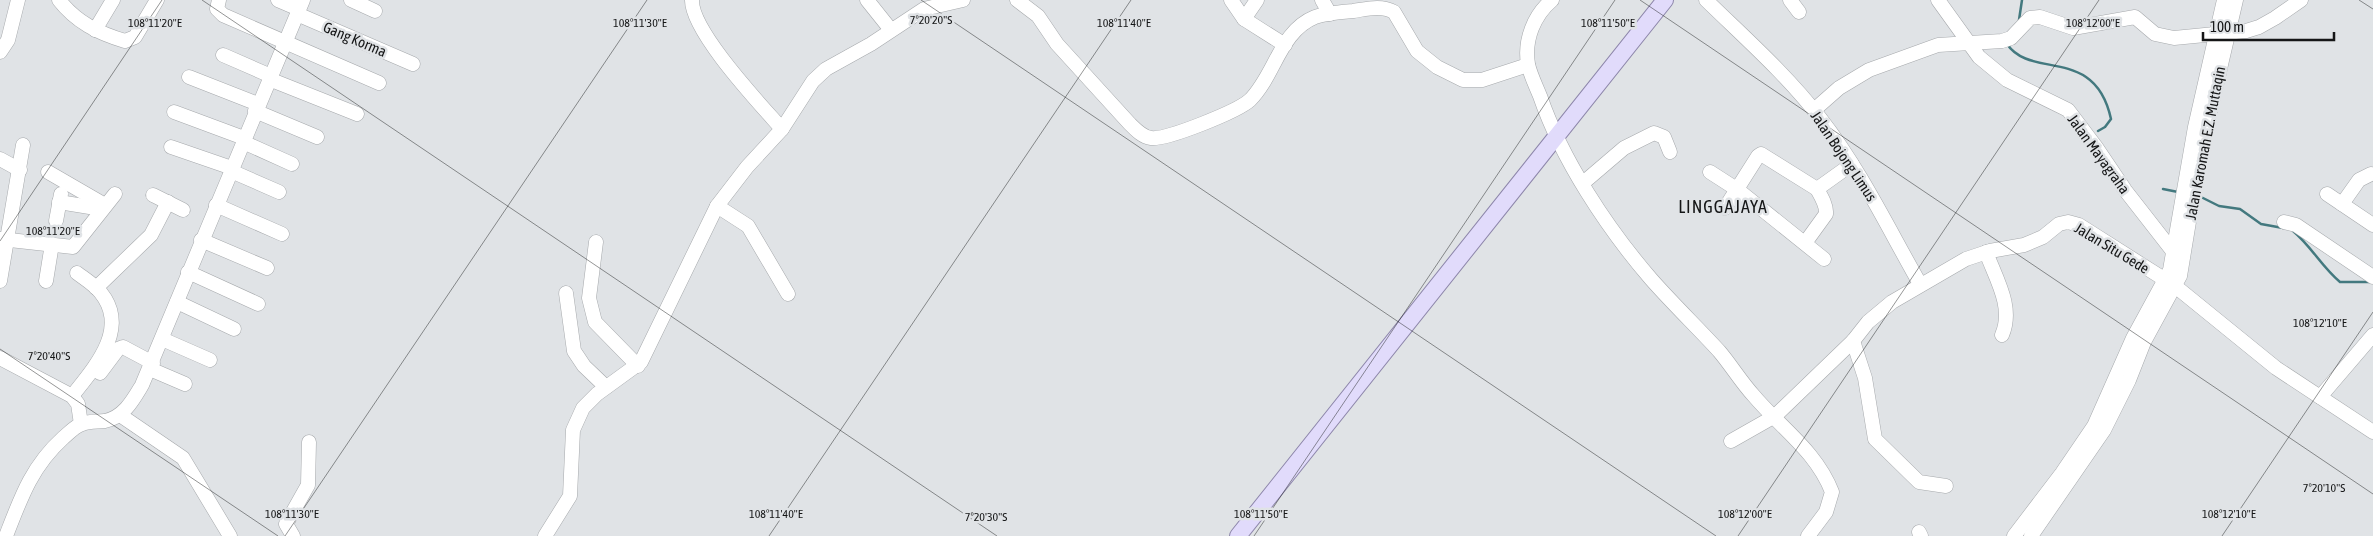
<svg xmlns="http://www.w3.org/2000/svg" width="2373" height="536" viewBox="0 0 2373 536" font-family="'Asap Condensed',sans-serif">
<style>
.lines{fill:none;stroke-linecap:round;stroke-linejoin:round}
.stream{stroke:#43797f;stroke-width:2.5}
.minor-casing{stroke:#a6a9ac;stroke-width:15}
.major-casing{stroke:#8d86aa;stroke-width:18}
.minor{stroke:#fff;stroke-width:14}
.major{stroke:#e1dbfb;stroke-width:16}
.ticks{fill:none;stroke:#151617;stroke-width:1;stroke-opacity:0.45}
.labels{text-anchor:middle;dominant-baseline:central;stroke-width:5;stroke-linejoin:round;paint-order:stroke}
.street-label{font-size:15px;fill:#151617;stroke:#e0e3e6}
.quarter-label{font-size:18px;letter-spacing:1px;fill:#151617;stroke:#e0e3e6}
.ticks-label{font-size:12px;text-anchor:middle;fill:#151617;stroke:#e0e3e6;stroke-width:5;stroke-linejoin:round;paint-order:stroke}
</style>
<rect width="100%" height="100%" fill="#e0e3e6"/>
<g class="lines">
<g class="stream">
<path d="M2019,20L2022,0"/>
<path d="M2007,44C2031,80 2095,45 2111,119L2105,127L2098,131"/>
<path d="M2163,189L2178,192"/>
<path d="M2199,196L2219,206L2240,209L2261,224L2283,228"/>
<path d="M2293,231C2311,246 2322,267 2340,282H2369"/>
</g>
<g class="minor-casing">
<g id="minor">
<path d="M59,0C76,22 98,33 125,41L135,37L157,0"/>
<path d="M219,0L217,9L223,15L379,83"/>
<path d="M278,0L299,9"/>
<path d="M351,0L375,11"/>
<path d="M692,0C691,31 760,104 782,129"/>
<path d="M867,0L891,30"/>
<path d="M1017,0L1038,16L1057,44L1129,123C1135,129 1142,137 1151,138C1167,140 1238,111 1250,100C1275,75 1280,31 1315,17C1326,13 1341,12 1353,11C1367,9 1381,5 1394,12L1417,51L1437,67L1463,80H1482L1528,65"/>
<path d="M1231,0L1244,19L1285,45"/>
<path d="M1322,0L1330,14"/>
<path d="M1552,0C1534,15 1524,40 1528,64C1530,74 1536,86 1540,96C1562,160 1607,228 1651,279C1673,304 1697,327 1719,351C1731,365 1741,382 1754,396C1781,428 1816,451 1832,492L1826,512L1808,536"/>
<path d="M1706,0C1745,38 1787,75 1820,118C1860,169 1888,228 1920,284"/>
<path d="M1790,0L1799,12"/>
<path d="M1938,0L1979,57L2007,80L2068,110L2096,147L2125,190L2175,254"/>
<path d="M297,14L413,64"/>
<path d="M1244,19L1257,0"/>
<path d="M95,30L113,0"/>
<path d="M0,52L8,40L18,0"/>
<path d="M223,55L271,76"/>
<path d="M189,77L258,104"/>
<path d="M269,79L357,114"/>
<path d="M1814,110L1839,88L1869,70L1938,45L2002,41L2011,38L2030,18L2040,17L2073,28L2135,17L2155,34L2174,38L2246,31L2259,27L2275,18L2301,0"/>
<path d="M255,111L317,137"/>
<path d="M174,112L244,138"/>
<path d="M243,142L292,164"/>
<path d="M171,147L232,168"/>
<path d="M0,159L20,170"/>
<path d="M231,171L279,192"/>
<path d="M48,172L105,205"/>
<path d="M1710,172L1738,190L1824,259"/>
<path d="M1583,183L1624,148L1654,133L1664,137L1670,152"/>
<path d="M1817,189L1852,164"/>
<path d="M2327,194L2373,225"/>
<path d="M153,195L183,210"/>
<path d="M59,202L102,209"/>
<path d="M2342,204L2359,180L2371,174"/>
<path d="M216,205L282,234"/>
<path d="M717,206L748,226L788,294"/>
<path d="M1725,208L1758,156L1761,154L1817,189C1821,196 1827,206 1826,214L1805,243"/>
<path d="M56,221L61,194"/>
<path d="M2284,222L2296,225L2373,277"/>
<path d="M0,239L73,247L115,194"/>
<path d="M201,240L267,268"/>
<path d="M596,242L589,298L595,322L638,366"/>
<path d="M1986,252C1996,279 2014,307 2002,335"/>
<path d="M188,272L258,304"/>
<path d="M0,281L23,145"/>
<path d="M46,281L52,244"/>
<path d="M96,288L151,235L168,202"/>
<path d="M566,293L574,351L584,366L606,387"/>
<path d="M177,302L234,329"/>
<path d="M162,339L210,360"/>
<path d="M1853,341L1865,378L1875,439L1919,482L1946,486"/>
<path d="M0,358L72,396L78,404L81,424"/>
<path d="M150,369L185,384"/>
<path d="M100,373L118,349L123,347L153,363"/>
<path d="M72,396C94,368 130,329 101,293C95,285 85,279 77,273"/>
<path d="M2320,397L2373,335"/>
<path d="M120,415L183,458L230,536"/>
<path d="M1731,441L1775,416L1853,341L1868,322L1892,302L1966,259L1990,251L2024,245L2043,237L2059,224L2068,222L2079,225L2175,286L2276,368L2373,432"/>
<path d="M1919,532L1921,536"/>
<path d="M6,536C21,497 32,466 63,438C69,433 75,426 82,424C89,421 97,422 105,421C124,417 133,400 142,385L303,0"/>
<path d="M293,536L286,524L308,485L309,442"/>
<path d="M545,536L570,496L573,430L583,408L597,394L641,362L717,206L747,167L782,129L813,81L826,69L871,44L924,9L963,0"/>
<path d="M2014,536L2062,473L2094,426L2133,338L2170,270L2195,127L2224,0"/>
<path d="M2031,536L2104,430L2129,380L2144,342L2180,276L2200,155L2236,0"/>
</g>
</g>
<g class="major-casing">
<path id="major" d="M1238,536L1665,0"/>
</g>
<use href="#minor" class="minor"/>
<use href="#major" class="major"/>
</g>
<path class="ticks" d="M202,0L997,536M921,0L1716,536M1640,0L2373,494M2359,0L2373,9M0,241L162,0M0,349L278,536M285,536L647,0M769,536L1131,0M1254,536L1615,0M1738,536L2099,0M2222,536L2373,312"/>
<g class="labels">
<g class="street-label">
<text transform="translate(355 39) rotate(23)">Gang Korma</text>
<text transform="translate(2205 143) rotate(-79)">Jalan Karomah E.Z. Muttaqin</text>
<text transform="translate(2099 154) rotate(54)">Jalan Mayagraha</text>
<text transform="translate(1844 156) rotate(56)">Jalan Bojong Limus</text>
<text transform="translate(2112 248) rotate(31)">Jalan Situ Gede</text>
</g>
<g class="quarter-label">
<text x="1723" y="206">LINGGAJAYA</text>
</g>
</g>
<g class="ticks-label">
<text x="931" y="24">7°20'20"S</text>
<text x="155" y="27">108°11'20"E</text>
<text x="640" y="27">108°11'30"E</text>
<text x="1124" y="27">108°11'40"E</text>
<text x="1608" y="27">108°11'50"E</text>
<text x="2093" y="27">108°12'00"E</text>
<text x="53" y="235">108°11'20"E</text>
<text x="2320" y="327">108°12'10"E</text>
<text x="49" y="360">7°20'40"S</text>
<text x="2324" y="492">7°20'10"S</text>
<text x="292" y="518">108°11'30"E</text>
<text x="776" y="518">108°11'40"E</text>
<text x="1261" y="518">108°11'50"E</text>
<text x="1745" y="518">108°12'00"E</text>
<text x="2229" y="518">108°12'10"E</text>
<text x="986" y="521">7°20'30"S</text>
</g>
<path d="M2203 32v8h131v-8" fill="none" stroke="#151617" stroke-width="2.5"/>
<text x="2210" y="32" font-size="15" fill="#151617" stroke="#e0e3e6" stroke-width="4" paint-order="stroke">100 m</text>
</svg>
